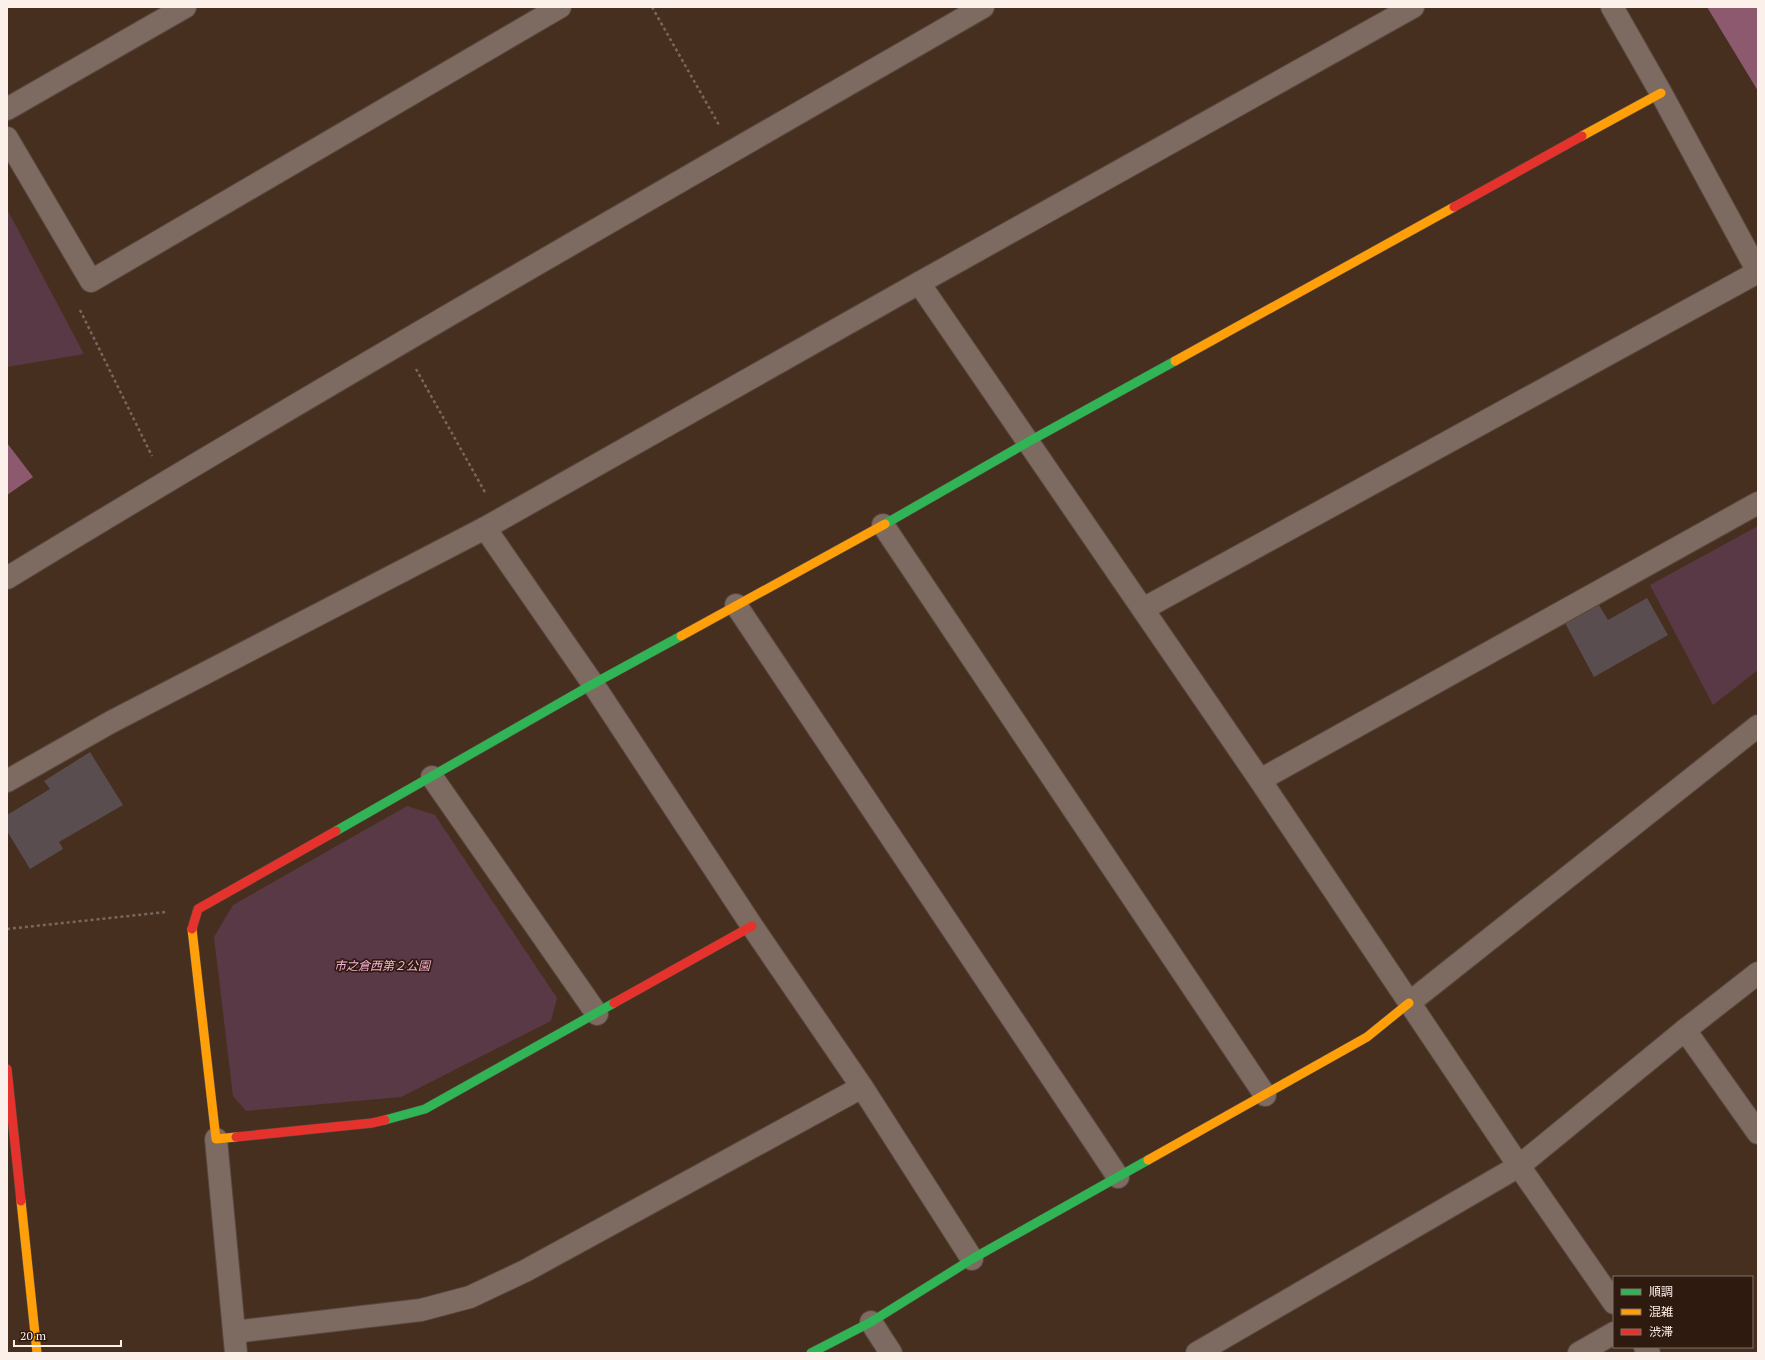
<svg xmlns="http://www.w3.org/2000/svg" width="1765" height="1360" viewBox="0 0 1765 1360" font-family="'PT Serif','Noto Sans JP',serif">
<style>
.green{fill:#593945}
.forest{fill:#8d596f}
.building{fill:#594d50}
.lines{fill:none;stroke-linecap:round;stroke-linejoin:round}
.street-casing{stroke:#58483f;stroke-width:24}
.fast-casing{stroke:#58483f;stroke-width:10}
.slow-casing{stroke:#58483f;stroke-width:10}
.jam-casing{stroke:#58483f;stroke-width:10}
.path{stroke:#78675e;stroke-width:2.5;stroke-dasharray:3 3;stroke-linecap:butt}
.street{stroke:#7d6a60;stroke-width:22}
.fast{stroke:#30b455;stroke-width:9}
.slow{stroke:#ff9f0a;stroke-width:9}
.jam{stroke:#e5322d;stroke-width:9}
.labels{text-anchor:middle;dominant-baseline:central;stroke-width:3.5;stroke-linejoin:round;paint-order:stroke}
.park-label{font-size:12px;font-style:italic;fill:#f6b1d2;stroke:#2f1a0f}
</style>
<rect width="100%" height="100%" fill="#472f20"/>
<g class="green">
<path d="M7,209L84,354L7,367Z"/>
<path d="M1758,526V670L1713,705L1650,585Z"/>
<path d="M407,806L435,815L557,998L551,1021L401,1097L246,1111L233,1096L214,937L233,905Z"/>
</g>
<g class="forest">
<path d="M1707,7H1758V91Z"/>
<path d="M7,443L33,477L7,495Z"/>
</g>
<g class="building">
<path d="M1647,598L1668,635L1594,677L1565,623L1599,605L1608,620Z"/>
<path d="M90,752L123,805L59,842L63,849L30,869L7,831V815L50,789L44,781Z"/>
</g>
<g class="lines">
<g class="street-casing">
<g id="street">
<path d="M1612,7L1661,93L1758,272"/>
<path d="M7,109L185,7"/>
<path d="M7,138L91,281L560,7"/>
<path d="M919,283L1260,780L1519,1166L1614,1303"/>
<path d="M883,525L1265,1095"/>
<path d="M485,528L593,684L752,926L862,1087L972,1259"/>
<path d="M7,578C329,382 656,195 983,7"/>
<path d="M736,605L1118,1177"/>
<path d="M1143,609L1758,272"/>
<path d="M432,777L597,1014"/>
<path d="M1260,780L1758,503"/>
<path d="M7,781L111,722L485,528L919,283L1413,7"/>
<path d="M1409,1003L1758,726"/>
<path d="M1685,1030L1758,1133"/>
<path d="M216,1139L236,1353"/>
<path d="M871,1322L891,1353"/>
<path d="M234,1332L421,1310L470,1297L525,1271L862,1087"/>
<path d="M1645,1347L1649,1353"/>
<path d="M1197,1353L1519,1166L1685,1030L1758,973"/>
<path d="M1579,1353L1614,1333"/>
</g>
</g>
<g class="fast-casing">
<g id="fast">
<path d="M885,524L1028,442L1175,361"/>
<path d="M336,831L593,684L681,636"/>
<path d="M385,1120L425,1109L614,1003"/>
<path d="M811,1353L871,1322L972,1259L1148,1160"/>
</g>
</g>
<g class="slow-casing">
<g id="slow">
<path d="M1582,136L1661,93"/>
<path d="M1175,361L1454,207"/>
<path d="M681,636L885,524"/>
<path d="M192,929L216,1139L236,1137"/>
<path d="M1148,1160L1367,1037L1409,1003"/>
<path d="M21,1201L37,1353"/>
</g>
</g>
<g class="jam-casing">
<g id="jam">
<path d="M1454,207L1582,136"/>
<path d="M192,929L198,909L336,831"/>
<path d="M614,1003L752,926"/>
<path d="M7,1069L21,1201"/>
<path d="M236,1137L372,1123L385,1120"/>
</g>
</g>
<g class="path">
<path d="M652,7L719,125"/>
<path d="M80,310L152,456"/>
<path d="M416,369L486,494"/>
<path d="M7,929L166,912"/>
</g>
<use href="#street" class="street"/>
<use href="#fast" class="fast"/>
<use href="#slow" class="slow"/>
<use href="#jam" class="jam"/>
</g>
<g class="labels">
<g class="park-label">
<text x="382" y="965">市之倉西第２公園</text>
</g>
</g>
<rect width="1765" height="1360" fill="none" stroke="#fcf0ea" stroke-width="16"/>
<rect x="1613" y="1276" width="140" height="72" fill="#2f1a0f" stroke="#817067"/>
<rect x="1621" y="1289" width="20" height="6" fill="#30b455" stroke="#817067"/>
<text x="1649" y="1296" font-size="12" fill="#fcf0ea">順調</text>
<rect x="1621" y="1309" width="20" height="6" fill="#ff9f0a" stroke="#817067"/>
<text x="1649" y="1316" font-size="12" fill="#fcf0ea">混雑</text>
<rect x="1621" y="1329" width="20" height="6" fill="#e5322d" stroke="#817067"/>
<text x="1649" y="1336" font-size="12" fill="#fcf0ea">渋滞</text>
<path d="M14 1340v6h107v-6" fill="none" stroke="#fcf0ea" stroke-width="2"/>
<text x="20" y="1340" font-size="12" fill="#fcf0ea" stroke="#2f1a0f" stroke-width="3" paint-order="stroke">20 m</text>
</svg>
